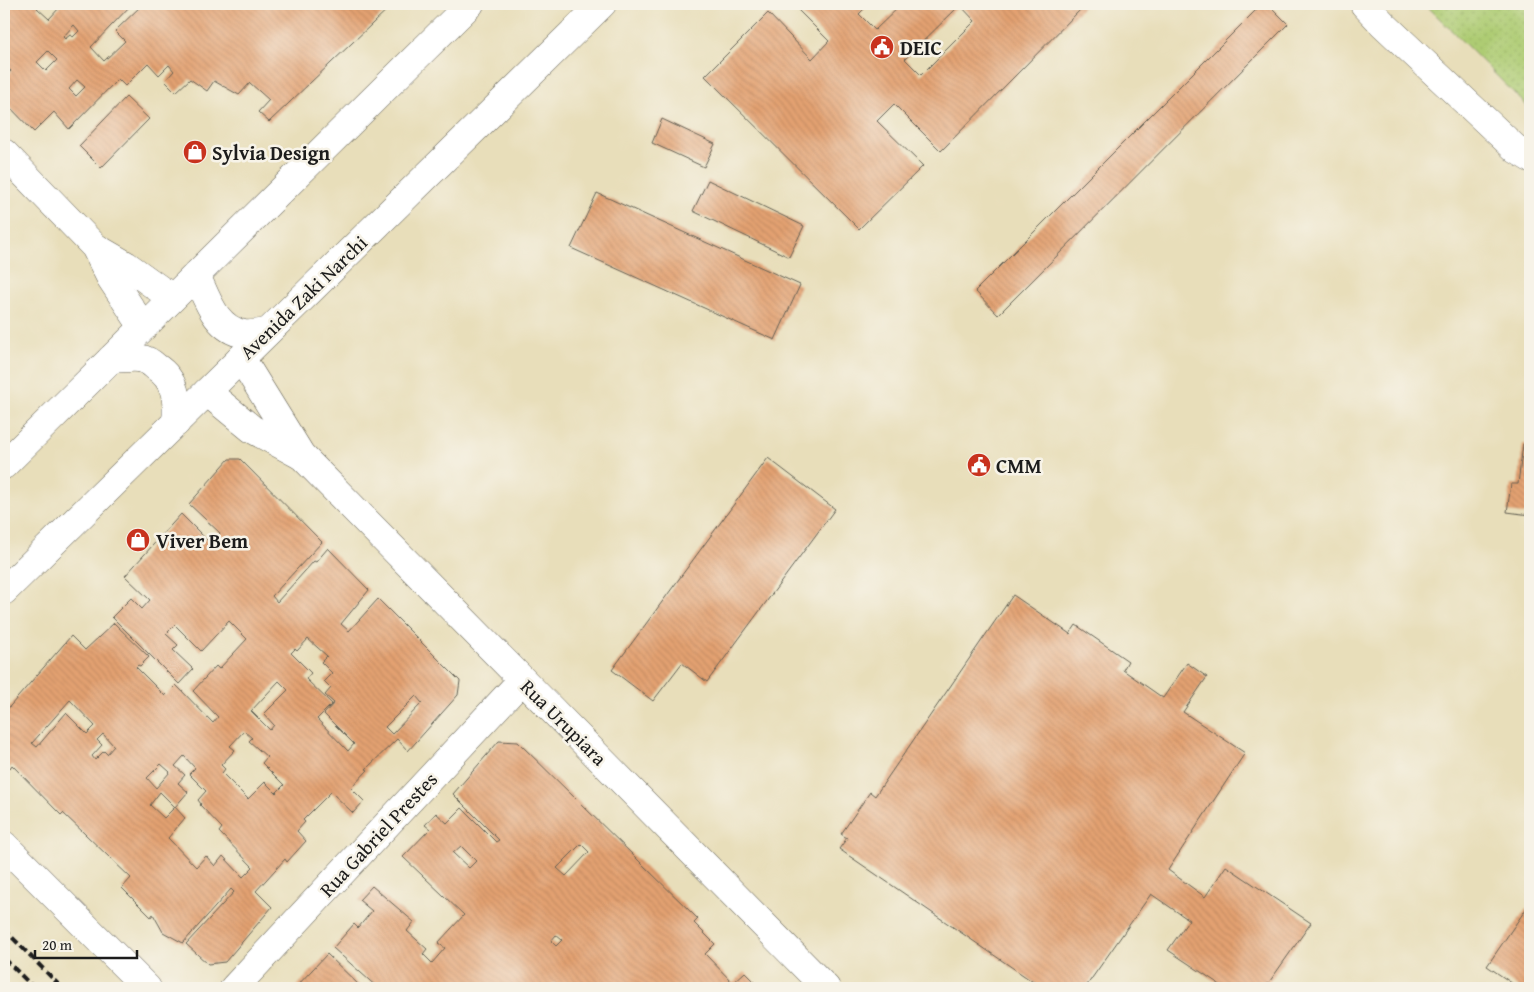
<svg xmlns="http://www.w3.org/2000/svg" width="1534" height="992" viewBox="0 0 1534 992" font-family="'Gentium Book Plus',serif">
<style>
.grass{fill:url(#grass-dots);stroke:#657448}
.building{fill:url(#building-back-hatch);fill-rule:evenodd}
.lines{fill:none;stroke-linecap:round;stroke-linejoin:round}
.minor-casing{stroke:#636053;stroke-width:29}
.tertiary-casing{stroke:#636053;stroke-width:29}
.secondary-casing{stroke:#636053;stroke-width:29}
.primary-casing{stroke:#636053;stroke-width:29}
.minor{stroke:#fff;stroke-width:28}
.tertiary{stroke:#fff;stroke-width:28}
.secondary{stroke:#fff;stroke-width:28}
.primary{stroke:#fff;stroke-width:28}
.rail{stroke:#1c1c1c;stroke-width:4;stroke-dasharray:8 4;stroke-linecap:butt}
.labels{text-anchor:middle;dominant-baseline:central;stroke-width:5;stroke-linejoin:round;paint-order:stroke}
.poi-label{font-size:20px;font-weight:bold;fill:#1c1c1c;stroke:#f7f3e8;text-anchor:start}
.street-label{font-size:20px;fill:#1c1c1c;stroke:#f7f3e8}
</style>
<defs>
<pattern id="grass-dots" width="8" height="8" patternUnits="userSpaceOnUse" patternTransform="scale(1.25)"><rect width="8" height="8" fill="#aecc73"/><path d="M2 2h.1M6 6h.1" fill="none" stroke="#95af63" stroke-width="1.8" stroke-linecap="round"/></pattern>
<pattern id="building-back-hatch" width="6" height="6" patternUnits="userSpaceOnUse" patternTransform="scale(1.25)"><rect width="6" height="6" fill="#e3a171"/><path d="M-1 5l2 2M0 0l6 6M5-1l2 2" fill="none" stroke="#c28a61"/></pattern>
</defs>
<rect width="100%" height="100%" fill="#f7f3e8"/>
<filter id="ink" filterUnits="userSpaceOnUse"><feTurbulence type="fractalNoise" baseFrequency=".02" numOctaves="2"/><feDisplacementMap in="SourceGraphic" scale="10" xChannelSelector="R" yChannelSelector="G"/><feConvolveMatrix kernelMatrix="1 2 1 2 8 2 1 2 1" color-interpolation-filters="sRGB"/></filter>
<filter id="wash" filterUnits="userSpaceOnUse"><feTurbulence type="fractalNoise" baseFrequency=".0096" numOctaves="4" result="noise"/><feDisplacementMap in="SourceGraphic" scale="20" xChannelSelector="R" yChannelSelector="G"/><feGaussianBlur stdDeviation="1.12" result="paint"/><feColorMatrix in="noise" values="0 0 0 0 0 0 0 0 0 0 0 0 0 0 0 0 0 1.4 0 .05"/><feComposite in="paint" operator="in"/></filter>
<g filter="url(#wash)">
<rect width="100%" height="100%" fill="#e8deba"/>
<path class="grass" d="M1425,4H1530V109Z"/>
<g id="blocks">
<g class="building">
<path d="M4,4H41L37,8L49,19L60,7L56,4H132L91,47L104,61L125,41L115,31L143,4H393L269,122L258,112L269,100L250,83L239,95L214,81L207,91L190,79L176,92L165,81L174,71L169,65L159,75L148,63L125,86L118,79L69,129L54,112L34,132L4,101V78L11,71L4,64V47L9,42L4,37ZM74,25L79,31L73,37L70,35L65,39L63,37ZM48,51L57,60L46,71L37,62ZM77,80L85,87L76,96L69,89Z"/>
<path d="M792,4H869L859,14L875,30L902,4H1086L941,151L894,104L877,121L923,166L859,229L705,76L768,13L812,59L829,41ZM960,5L975,21L921,75L905,59Z"/>
<path d="M1262,4H1268L1288,24L998,315L975,291Z"/>
<path d="M126,97L149,119L101,168L79,146Z"/>
<path d="M662,119L715,144L704,167L652,143Z"/>
<path d="M708,180L804,226L789,257L693,211Z"/>
<path d="M597,193L800,285L775,340L571,248Z"/>
<path d="M1523,444L1530,445V515L1507,512L1511,484H1518Z"/>
<path d="M768,458L835,509L707,682L682,663L653,701L612,670Z"/>
<path d="M229,459H240L322,542L272,596L277,602L314,561L316,562L328,548L369,590L341,624L349,631L378,599L460,681L458,695L408,751L397,739L366,769L368,770L351,788L364,801L353,813L331,792L303,820L305,822L297,831L306,841L287,862L285,859L256,891L272,907L225,962L208,964L186,944L234,892L231,889L183,943L163,932L153,914L151,917L122,888L131,878L63,813L61,815L12,765L10,768L4,762V713L71,636L85,650L114,623L149,657L140,666L138,665L136,667L165,696L176,685L213,723L218,717L193,691L216,666L219,669L247,639L229,621L201,651L175,625L166,634L178,645L173,650L193,669L179,684L112,617L131,598L142,609L150,600L125,576L181,514L211,544L220,533L189,504ZM308,639L327,656L321,662L332,673L324,681L331,688L325,695L334,703L324,714L354,744L348,751L317,719L332,704L306,679L311,673L291,653L295,649L297,651ZM279,681L288,690L264,714L274,725L270,730L251,711ZM416,696L422,703L392,734L385,727ZM70,700L95,726L87,734L66,713L37,747L32,743ZM244,731L252,738L249,741L267,757L262,763L284,785L276,793L265,782L248,799L222,773L225,769L221,765L235,750L230,746ZM103,734L114,746L107,754L104,751L95,760L92,756L102,745L97,740ZM184,756L195,768L189,774L206,791L198,800L201,804L200,805L222,828L219,832L253,867L243,877L223,856L215,866L206,856L196,867L168,838L185,818L175,807L164,818L150,805L160,792L175,807L188,792L178,783L185,775L175,766ZM161,764L170,772L156,788L147,778Z"/>
<path d="M1013,595L1070,634L1076,625L1128,661L1123,670L1163,698L1187,663L1207,677L1183,712L1245,753L1168,870L1205,897L1226,866L1311,923L1265,988H1225L1168,950L1189,920L1151,894L1085,988H1042L839,849L847,838L841,834L870,792L875,796Z"/>
<path d="M499,741L518,742L698,919L694,923L715,944L705,954L733,983L745,972L761,988H559L554,983L549,988H459L454,983L449,988H378L333,948L354,924L358,928L372,911L359,900L372,886L414,922L407,931L427,949L423,954L432,963L445,948L438,943L464,915L403,857L430,829L425,825L436,813L447,823L462,808L496,842L499,840L453,794ZM581,844L589,852L566,876L557,868ZM461,846L476,861L469,868L453,853ZM556,935L562,940L556,946L551,941Z"/>
<path d="M1526,909L1530,912V988H1519L1487,966Z"/>
<path d="M327,954L362,988H299L297,986Z"/>
</g>
</g>
</g>
<g filter="url(#ink)">
<use href="#blocks" fill-opacity="0" stroke="#636053" stroke-width="1"/>
<g class="lines">
<g class="minor-casing">
<path id="minor" d="M234,988L522,680"/>
</g>
<g class="tertiary-casing">
<g id="tertiary">
<path d="M4,153L95,247L110,277L143,327"/>
<path d="M95,247L126,265L172,298"/>
<path d="M241,358L301,455L826,988"/>
<path d="M207,392L252,429L300,455"/>
</g>
</g>
<g class="secondary-casing">
<path id="secondary" d="M1364,4L1383,24L1517,150L1530,158"/>
</g>
<g class="primary-casing">
<g id="primary">
<path d="M196,275C207,298 215,329 244,334C251,335 260,333 267,332"/>
<path d="M111,359C120,359 130,357 139,358C145,359 152,363 156,367C176,380 178,400 176,423"/>
<path d="M4,465L470,4"/>
<path d="M4,591L602,4"/>
<path d="M4,845L147,988"/>
</g>
</g>
<use href="#minor" class="minor"/>
<use href="#tertiary" class="tertiary"/>
<use href="#secondary" class="secondary"/>
<use href="#primary" class="primary"/>
<g class="rail">
<path d="M4,929L62,988"/>
<path d="M4,958L34,988"/>
</g>
</g>
</g>
<defs>
<g id="civic-disc" transform="scale(1.25)"><circle r="9.5" fill="#c8321e" stroke="#f7f3e8"/><path d="M-.6-6.5H3V-4.5H.6V-3L4-1V1h2V6H-6V1h2V-1L-.6-3ZM-1.2 2.5V6h2.4V2.5Z" fill="#fff"/></g>
<g id="shop-disc" transform="scale(1.25)"><circle r="9.5" fill="#c8321e" stroke="#f7f3e8"/><path d="M-5-2.5h2.3a2.7 3.5 0 0 1 5.4 0H5L5.5 6h-11ZM-1.5-2.5h3a1.5 2.3 0 0 0-3 0Z" fill="#fff"/></g>
</defs>
<g fill-rule="evenodd">
<use href="#civic-disc" x="882" y="47"/>
<use href="#shop-disc" x="195" y="152"/>
<use href="#civic-disc" x="979" y="465"/>
<use href="#shop-disc" x="138" y="540"/>
</g>
<g class="labels">
<g class="poi-label">
<text x="900" y="47">DEIC</text>
<text x="212" y="152">Sylvia Design</text>
<text x="996" y="465">CMM</text>
<text x="156" y="540">Viver Bem</text>
</g>
<g class="street-label">
<text transform="translate(303 297) rotate(-44)">Avenida Zaki Narchi</text>
<text transform="translate(564 722) rotate(45)">Rua Urupiara</text>
<text transform="translate(378 834) rotate(-47)">Rua Gabriel Prestes</text>
</g>
</g>
<rect width="1534" height="992" fill="none" stroke="#f7f3e8" stroke-width="20"/>
<path d="M35 950v8h102v-8" fill="none" stroke="#1c1c1c" stroke-width="2.5"/>
<text x="42" y="950" font-size="15" fill="#1c1c1c" stroke="#f7f3e8" stroke-width="4" paint-order="stroke">20 m</text>
</svg>
